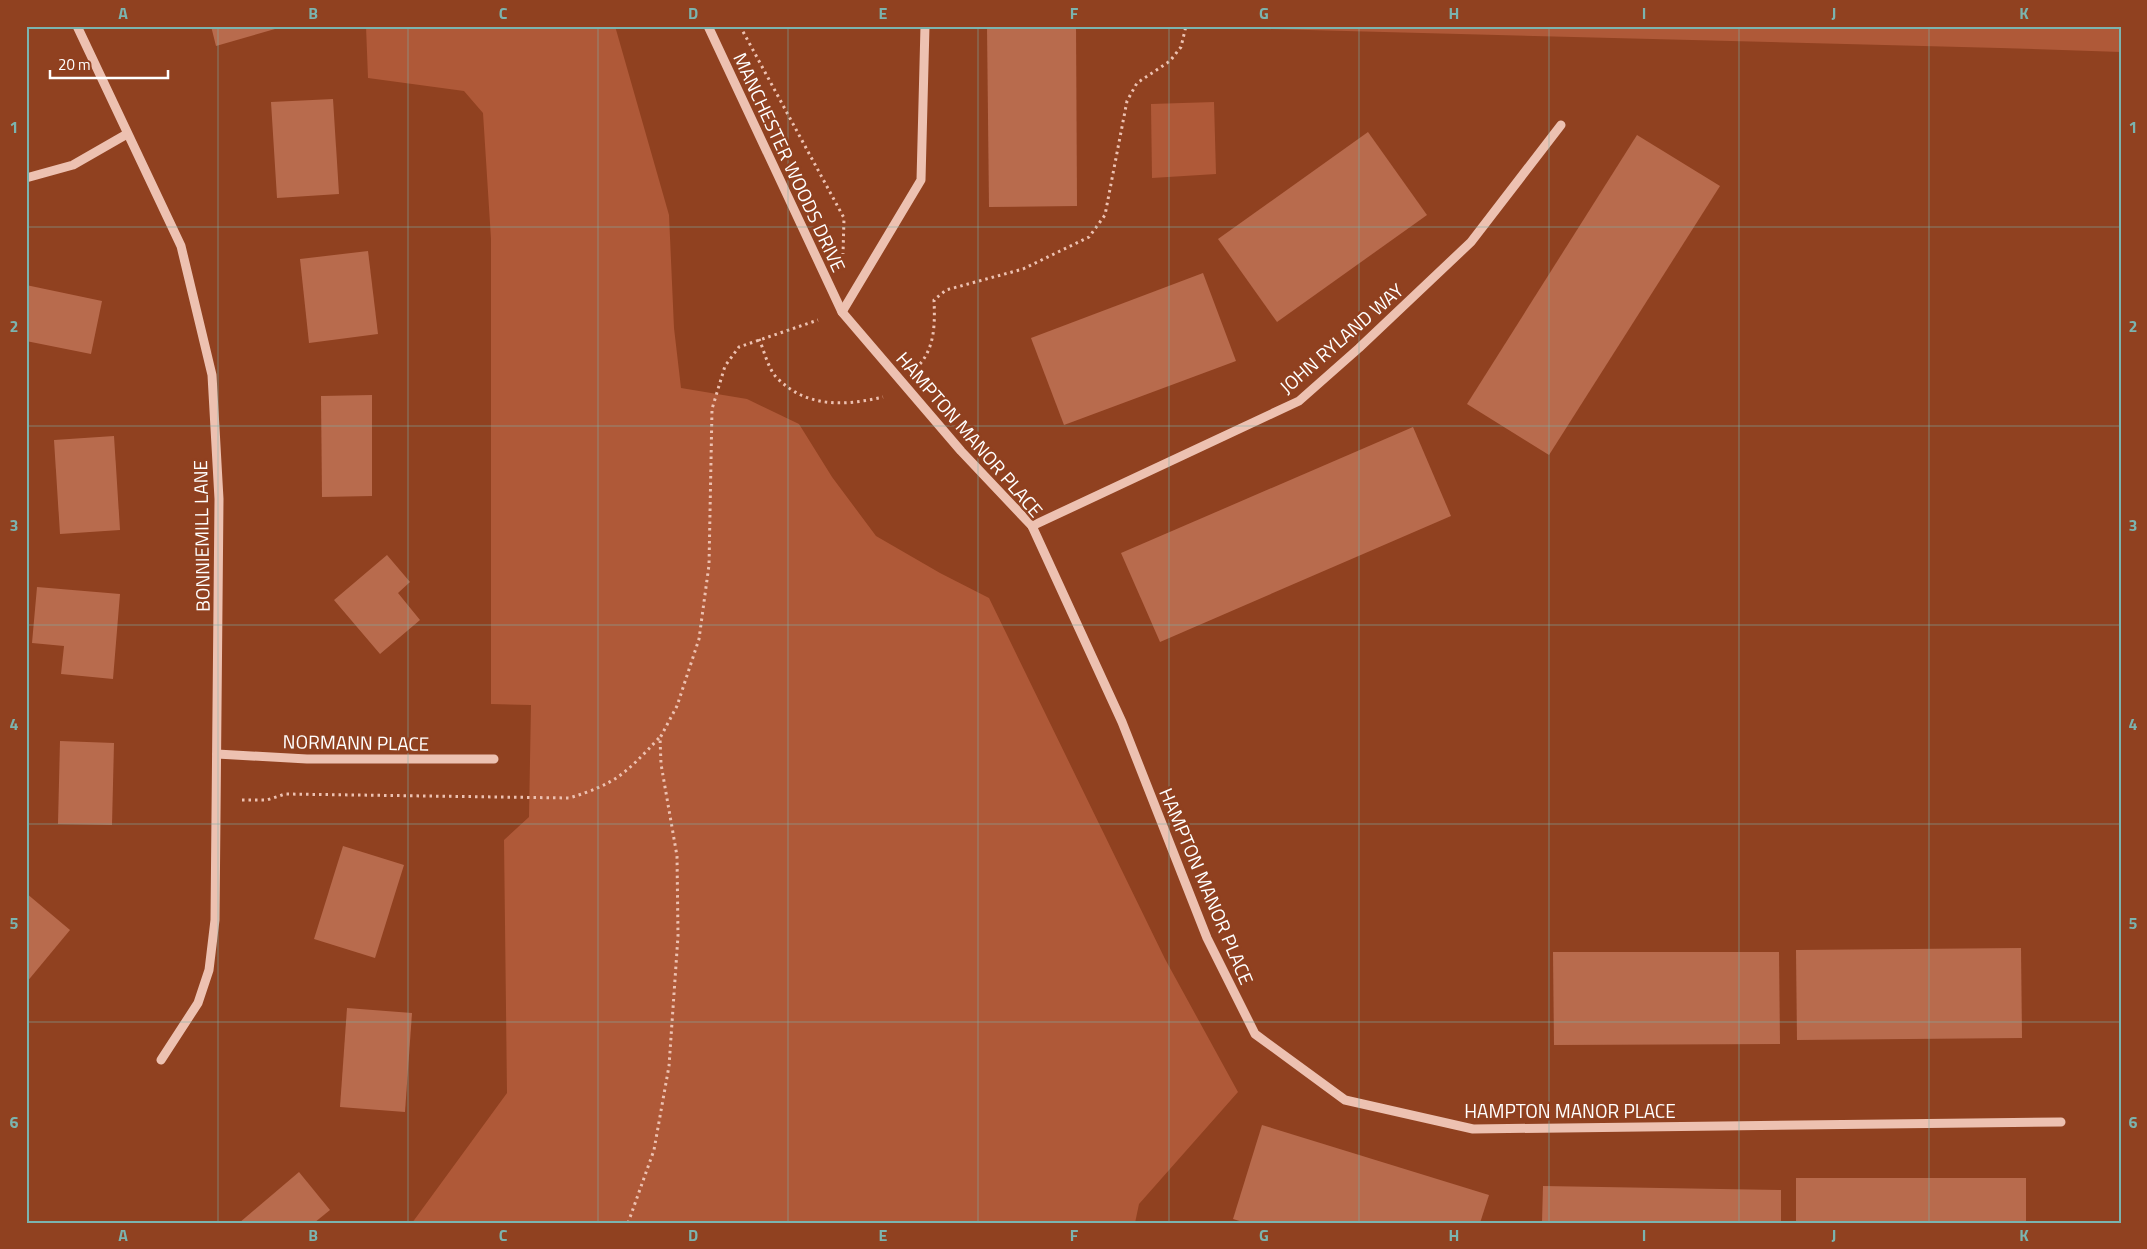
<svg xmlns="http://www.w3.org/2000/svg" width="2147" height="1249" viewBox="0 0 2147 1249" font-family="'Titillium Web',sans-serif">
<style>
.green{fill:#af5938}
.building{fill:#b86b4d}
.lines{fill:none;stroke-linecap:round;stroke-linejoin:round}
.path{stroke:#edc1b1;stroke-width:3;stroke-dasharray:2.5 4;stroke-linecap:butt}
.minor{stroke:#edc1b1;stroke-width:9}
.grid{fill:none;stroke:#7bb4af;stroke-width:1;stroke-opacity:0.55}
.labels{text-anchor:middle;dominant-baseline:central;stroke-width:5;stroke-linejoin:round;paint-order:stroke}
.street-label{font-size:19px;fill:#fff;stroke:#904120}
.neatline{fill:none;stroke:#7bb4af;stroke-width:2}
.grid-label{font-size:16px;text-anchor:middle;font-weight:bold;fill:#7bb4af}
</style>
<rect width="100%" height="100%" fill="#904120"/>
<g class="green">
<path d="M366,26H615L669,215L674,328L681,388L747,399L799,424L832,477L876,536L940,573L989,598L1165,959L1238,1092L1139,1204L1135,1223H412L507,1093L504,840L529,817L531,705L491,704V239L483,113L464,91L368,78Z"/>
<path d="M1150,26H2121V52L2000,48Z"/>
<path d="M1214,102L1216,174L1152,178L1151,104Z"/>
</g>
<g class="building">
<path d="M211,26H282V27L216,46Z"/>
<path d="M987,26H1076L1077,206L989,207Z"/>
<path d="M333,99L339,194L277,198L271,102Z"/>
<path d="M1368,132L1427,215L1277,322L1218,239Z"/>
<path d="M1637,135L1720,186L1549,455L1467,404Z"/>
<path d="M368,251L378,334L309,343L300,259Z"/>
<path d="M1203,273L1236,361L1064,425L1031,338Z"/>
<path d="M26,285L102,301L91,354L26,341Z"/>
<path d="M372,395V496L322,497L321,396Z"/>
<path d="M1413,427L1451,516L1160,642L1121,553Z"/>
<path d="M114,436L120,530L60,534L54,440Z"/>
<path d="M387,555L410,582L398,593L420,620L380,654L334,600Z"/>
<path d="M37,587L120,594L113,679L61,674L64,646L32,643Z"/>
<path d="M60,741L114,743L112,825L58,824Z"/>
<path d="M343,846L404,865L375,958L314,939Z"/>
<path d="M26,893L70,930L26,983Z"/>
<path d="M2021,948L2022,1038L1797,1040L1796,950Z"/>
<path d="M1553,952H1779L1780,1044L1554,1045Z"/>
<path d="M347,1008L412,1013L405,1112L340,1107Z"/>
<path d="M1262,1125L1489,1195L1480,1223H1246L1233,1219Z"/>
<path d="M299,1172L330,1210L314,1223H239Z"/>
<rect x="1796" y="1178" width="230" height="45"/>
<path d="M1543,1186L1781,1190V1223H1542Z"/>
</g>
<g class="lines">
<g class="path">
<path d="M740,26L844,218L843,254"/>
<path d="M759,339C764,350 768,369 777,378C807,408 844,406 883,397"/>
<path d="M920,364C935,346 935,323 934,300L946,290L1023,269L1089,237L1105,215L1127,101L1137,83L1170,61L1181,47L1186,26"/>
<path d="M242,800H267L285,794L569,798C616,784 626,773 659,738"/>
<path d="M628,1223L654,1150L669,1066L678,936L677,856L661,764L660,738L677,706L699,639L709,565L712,409L725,366L739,347L818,320"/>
</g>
<g class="minor">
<path d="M77,26L181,246L212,375L219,499L215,920L209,970L198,1003L161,1060"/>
<path d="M708,26L842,312L961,451L1032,526L1122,722L1207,938L1255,1034L1345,1100L1473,1129L2061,1122"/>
<path d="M26,178L73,165L127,134"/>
<path d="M842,312L921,180L925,26"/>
<path d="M1032,526L1299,401L1359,348L1471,242L1561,125"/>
<path d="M217,754L307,759H494"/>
</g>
</g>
<path class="grid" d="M218,26V1223M408,26V1223M598,26V1223M788,26V1223M978,26V1223M1169,26V1223M1359,26V1223M1549,26V1223M1739,26V1223M1929,26V1223M26,227H2121M26,426H2121M26,625H2121M26,824H2121M26,1022H2121"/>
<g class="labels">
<g class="street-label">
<text transform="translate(790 162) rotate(65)">MANCHESTER WOODS DRIVE</text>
<text transform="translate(1341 338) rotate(-41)">JOHN RYLAND WAY</text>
<text transform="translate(970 434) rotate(49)">HAMPTON MANOR PLACE</text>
<text transform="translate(201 536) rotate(-91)">BONNIEMILL LANE</text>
<text transform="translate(356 742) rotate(1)">NORMANN PLACE</text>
<text transform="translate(1207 886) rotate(67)">HAMPTON MANOR PLACE</text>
<text x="1570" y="1110">HAMPTON MANOR PLACE</text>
</g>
</g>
<rect width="2147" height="1249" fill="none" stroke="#904120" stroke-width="55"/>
<path d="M50 70v8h118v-8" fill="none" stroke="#ffffff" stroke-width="2.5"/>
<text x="58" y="70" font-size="15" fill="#ffffff" stroke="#904120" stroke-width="4" paint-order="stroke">20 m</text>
<rect x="28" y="28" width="2092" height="1194" class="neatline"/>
<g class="grid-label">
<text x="123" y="19">A</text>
<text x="313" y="19">B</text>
<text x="503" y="19">C</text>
<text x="693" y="19">D</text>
<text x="883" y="19">E</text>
<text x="1074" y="19">F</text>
<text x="1264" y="19">G</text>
<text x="1454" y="19">H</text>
<text x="1644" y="19">I</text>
<text x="1834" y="19">J</text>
<text x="2024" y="19">K</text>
<text x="14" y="133">1</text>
<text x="2133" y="133">1</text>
<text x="14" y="332">2</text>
<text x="2133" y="332">2</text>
<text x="14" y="531">3</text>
<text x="2133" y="531">3</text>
<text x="14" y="730">4</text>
<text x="2133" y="730">4</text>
<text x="14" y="929">5</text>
<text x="2133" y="929">5</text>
<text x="14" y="1128">6</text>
<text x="2133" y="1128">6</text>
<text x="123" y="1241">A</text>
<text x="313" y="1241">B</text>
<text x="503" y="1241">C</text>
<text x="693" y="1241">D</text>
<text x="883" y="1241">E</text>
<text x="1074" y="1241">F</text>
<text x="1264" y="1241">G</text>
<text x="1454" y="1241">H</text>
<text x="1644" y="1241">I</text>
<text x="1834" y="1241">J</text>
<text x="2024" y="1241">K</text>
</g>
</svg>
